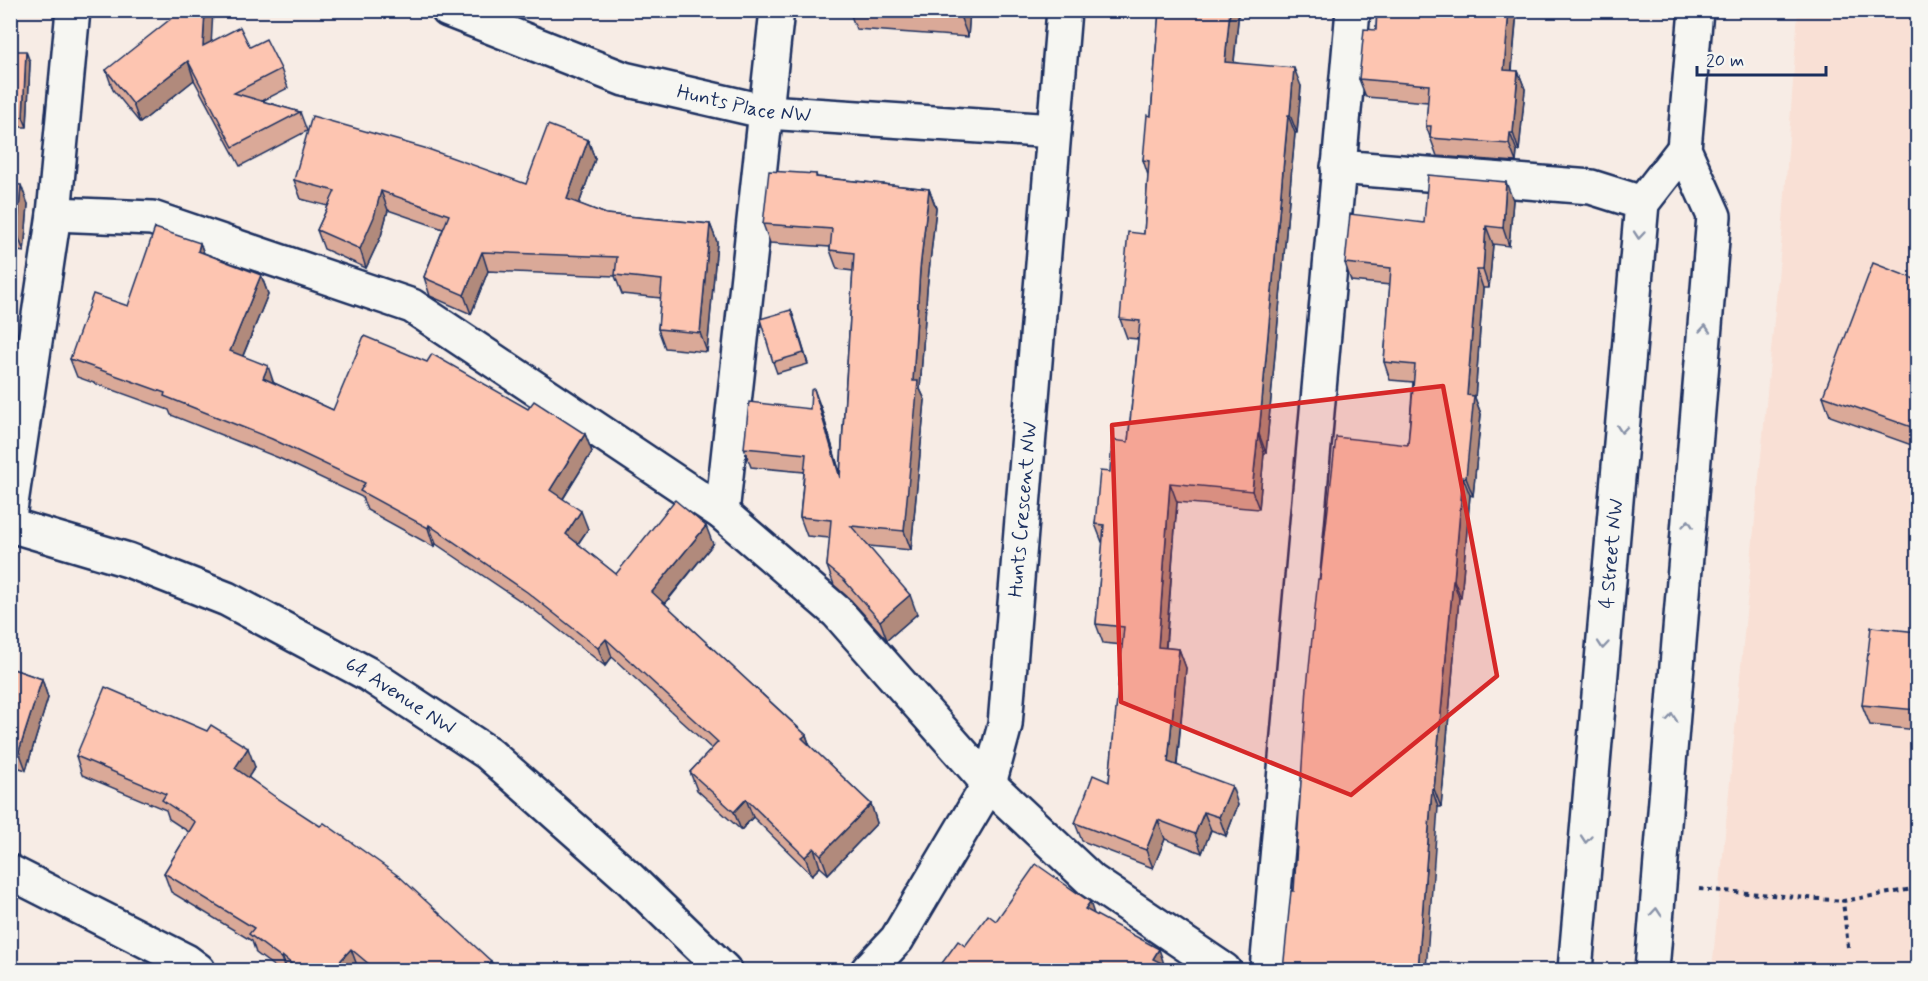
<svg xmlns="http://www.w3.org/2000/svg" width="1928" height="981" viewBox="0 0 1928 981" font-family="Mynerve,sans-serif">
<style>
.built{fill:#f9e0d5}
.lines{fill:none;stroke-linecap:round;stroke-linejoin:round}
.minor-casing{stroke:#1b2f5e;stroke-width:38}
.major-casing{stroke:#1b2f5e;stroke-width:38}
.path{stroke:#1b2f5e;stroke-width:4;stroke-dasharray:4.5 4.5;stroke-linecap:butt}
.minor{stroke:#f6f6f2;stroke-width:33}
.major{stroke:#f6f6f2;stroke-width:33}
.wall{fill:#daa998;stroke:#1b2f5e;stroke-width:1.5}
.shaded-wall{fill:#b18a7c;stroke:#1b2f5e;stroke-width:1.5}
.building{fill:#fdc5b1;stroke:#1b2f5e;stroke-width:1.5}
.oneway{stroke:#8892a8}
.marked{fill:#d62828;fill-opacity:0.2;stroke:#d62828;stroke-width:4.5;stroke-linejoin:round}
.labels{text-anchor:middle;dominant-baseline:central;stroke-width:6;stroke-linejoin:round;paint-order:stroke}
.street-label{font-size:20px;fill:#1b2f5e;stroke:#f6f6f2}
</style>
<rect width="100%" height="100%" fill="#f7ece5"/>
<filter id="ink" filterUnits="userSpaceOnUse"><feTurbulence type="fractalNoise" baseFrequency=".0167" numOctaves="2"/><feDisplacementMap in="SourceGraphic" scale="12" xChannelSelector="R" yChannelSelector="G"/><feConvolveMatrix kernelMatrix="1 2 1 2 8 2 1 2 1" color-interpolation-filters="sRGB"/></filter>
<g filter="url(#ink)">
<path class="built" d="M1798,11H1917V970H1712L1782,236Z"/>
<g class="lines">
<g class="minor-casing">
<g id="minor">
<path id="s1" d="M448,10L624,79L767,112L1054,131"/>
<path d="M1338,167L1591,187L1642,203"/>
<path d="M54,214L152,218L412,306L722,513L837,612L989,784L1092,881L1224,970"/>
<path d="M10,510L54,214L73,10"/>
<path d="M722,513L777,10"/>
<path d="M10,872L186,961L198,970"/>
<path id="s2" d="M868,970L897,939L989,784L1005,725L1064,10"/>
<path d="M1267,970L1353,10"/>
</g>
</g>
<g class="major-casing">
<g id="major">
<path id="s3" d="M10,525L128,560L227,599L368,674L488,753L628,877L724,970"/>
<path id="s4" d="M1575,970L1642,203L1684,149"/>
<path d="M1652,970L1714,216L1684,149L1696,10"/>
</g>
</g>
<g class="path">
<path d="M1699,889L1843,901"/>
<path d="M1848,947L1843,901L1918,888"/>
</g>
<use href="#minor" class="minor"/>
<use href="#major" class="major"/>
</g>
<g class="wall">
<path d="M849,10H970L968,37L856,29Z"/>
<path d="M1153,10H1239L1234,62L1301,86L1297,133H1295L1266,453H1264L1259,509L1177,502L1166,648L1179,649L1186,668L1177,765L1238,805L1226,836L1211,830L1202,853L1165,839L1153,868L1082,841L1075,823L1109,782L1123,645L1103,643L1096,624L1103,542H1102L1095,524L1110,472L1128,442L1138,339L1127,338L1120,319L1144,234L1148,175L1143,160L1151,116L1159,12H1153Z"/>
<path d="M1377,10H1517L1512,71H1518L1525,89L1519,151H1517L1516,162L1437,156L1426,126L1428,102L1366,97L1359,79L1376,30Z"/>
<path d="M211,42L250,47L281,69L288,88L262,101L300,112L307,131L240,166L194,80L140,123L113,90L106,70Z"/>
<path d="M10,51L30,62L27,127H10Z"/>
<path d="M588,140L595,159L579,204L606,214L710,224L717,242L707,352L665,348L658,329L661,298L622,294L615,276L488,271L471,314L430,296L424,277L443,229L388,210L381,236L366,268L324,249L317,230L328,206L301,199L294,180L526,184Z"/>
<path d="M816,174L817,177L929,189L936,208L927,289L920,389L925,400L911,550L868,546L917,614L887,640L851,600L834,585L827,566L830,538L807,536L800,517L804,472L751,467L744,448L810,409L821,408L840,474L853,271L837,269L830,250V247L770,243L763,224Z"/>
<path d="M10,184L28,204L24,252L10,250Z"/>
<path d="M1513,200L1509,246L1493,244L1489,288H1483L1475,398L1481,414L1473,496L1470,495L1461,598H1459L1441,807H1438L1294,891L1320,579L1408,445L1413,382L1390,380L1384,362L1390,285L1351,281L1345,263L1424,223Z"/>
<path d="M200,243L204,253L261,275L268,294L243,356L274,383L333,410L528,409L585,434L592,452L563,499L588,529L578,544L616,574L713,544L665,604L806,735L810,746L871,804L877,823L828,874L820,867L812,875L753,817L741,830L697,790L690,772L712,749L612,657L605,666L534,610L436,544L434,547L367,510L362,497L279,458L171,415L169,410L77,377L70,359L128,306Z"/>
<path d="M1917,280V447L1830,416L1823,396Z"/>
<path d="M791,310L808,364L777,373L773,362Z"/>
<path d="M1917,632V730L1870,725L1862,705Z"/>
<path d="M10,668L42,679L48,698L26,770L10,765Z"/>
<path d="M207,731L255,767L248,777L491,961L495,970H362L358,968L356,970H279L256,953L252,941L171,892L164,873L189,832L169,819L166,810L82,775L76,756Z"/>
</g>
<g class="shaded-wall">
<path d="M205,10H213L210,65L203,46Z"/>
<path d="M961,10H970L968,37L960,16Z"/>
<path d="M1230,10H1239L1232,80L1225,62Z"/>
<path d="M1509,10H1517L1510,88L1504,70Z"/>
<path d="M26,51L30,62L27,127L23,117Z"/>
<path d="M188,61L194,80L140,123L133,104Z"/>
<path d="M1294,68L1301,86L1297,133L1290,115Z"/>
<path d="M1518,71L1525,89L1519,151L1513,133Z"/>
<path d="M1288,115L1295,133L1266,453L1259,434Z"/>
<path d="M1510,133L1517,151L1516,162L1509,144Z"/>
<path d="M588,140L595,159L574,218L567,199Z"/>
<path d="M1506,182L1513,200L1509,246L1503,228Z"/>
<path d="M21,185L28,204L24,252L17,233Z"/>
<path d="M929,189L936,208L927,289L920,389L925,400L911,550L904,531L913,381L920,269Z"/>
<path d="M381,191L388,210L381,236L366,268L360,249Z"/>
<path d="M710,224L717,242L707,352L700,333Z"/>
<path d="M1486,226L1493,244L1489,288L1483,270Z"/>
<path d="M200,243L207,262L198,251Z"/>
<path d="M482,252L488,271L471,314L464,295Z"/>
<path d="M1477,270L1483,288L1475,398L1481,414L1473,496L1466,478L1467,395Z"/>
<path d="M261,275L268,294L237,370L230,351Z"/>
<path d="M791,310L795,321L808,364L804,353Z"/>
<path d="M10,318L17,335L10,379Z"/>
<path d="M268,366L274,384L263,378Z"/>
<path d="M814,389L821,408L847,497L840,478Z"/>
<path d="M585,434L592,452L557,508L550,490Z"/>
<path d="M1258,434L1264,453L1259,509L1252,491Z"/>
<path d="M1463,477L1470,495L1461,598L1454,580Z"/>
<path d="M1170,483L1177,502L1164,666L1158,647Z"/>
<path d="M581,511L588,529L572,552L566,534Z"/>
<path d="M429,525L436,544L434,547L428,528Z"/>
<path d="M706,526L713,544L659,610L652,592Z"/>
<path d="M1453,580L1459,598L1441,807L1434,789Z"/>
<path d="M910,595L917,614L887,640L880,621Z"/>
<path d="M606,639L612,657L605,666L598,648Z"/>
<path d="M1179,649L1186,668L1175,780L1168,762Z"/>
<path d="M42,679L48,698L26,770L19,751Z"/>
<path d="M806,735L812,753L802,738Z"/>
<path d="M248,748L255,767L242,787L235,768Z"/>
<path d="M1232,786L1238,805L1226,836L1219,817Z"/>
<path d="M1432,789L1438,807L1426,970H1418Z"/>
<path d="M746,799L753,817L741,830L734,812Z"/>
<path d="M871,804L877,823L828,874L821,855Z"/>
<path d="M1204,812L1211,830L1202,853L1195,834Z"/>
<path d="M1158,820L1165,839L1153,868L1146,850Z"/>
<path d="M814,848L820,867L812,875L805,857Z"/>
<path d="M1090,902L1096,920L1085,909Z"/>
<path d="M351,949L358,968L356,970H332Z"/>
<path d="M1159,949L1165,967L1153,959Z"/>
<path d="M282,956L287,970H285L281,958Z"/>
<path d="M491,961L495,970H482Z"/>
</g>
<g class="building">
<path d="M182,10H205L203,46L240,27L250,47L266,39L281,69L234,93L300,112L233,147L188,61L133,104L106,70Z"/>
<path d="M873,10H961L960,16Z"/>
<path d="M1159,10H1230L1225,62L1294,68L1290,115H1288L1259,434H1258L1252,491L1170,483L1158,647L1179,649L1168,762L1232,786L1219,817L1204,812L1195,834L1158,820L1146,850L1075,823L1093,775L1109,782L1124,627L1096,624L1104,525L1095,524L1100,471L1110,472L1112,440L1128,442L1140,321L1120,319L1128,232L1144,234L1149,161L1143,160L1147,115L1151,116Z"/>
<path d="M1377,10H1509L1504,70L1518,71L1513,133H1510L1509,144L1430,138L1431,126H1426L1429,85L1359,79L1364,29L1376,30Z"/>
<path d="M10,51H26L23,117L10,116Z"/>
<path d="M312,116L428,149L526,184L548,125L588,140L567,199L606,214L710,224L700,333L658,329L662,280L615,275L617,257L482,252L464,295L427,279L424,277L449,215L381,191L374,217L360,249L317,230L335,191L294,180Z"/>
<path d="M769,171L816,174V177L929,189L920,269L913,381H918L904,531L851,526L910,595L880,621L844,580L827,566L831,520L800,517L806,454L744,448L749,402L810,409L811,390L814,389L840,478L854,253L830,250L832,229L763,224Z"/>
<path d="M1428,175L1506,182L1503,228L1486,226L1483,270H1477L1467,395L1474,396L1466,478L1463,477L1454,580H1453L1434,789H1432L1418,970H1283L1291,891H1294L1307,687L1318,579H1320L1336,437L1408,445L1415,365L1384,362L1391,268L1345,263L1350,214L1424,223Z"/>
<path d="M10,184L21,185L17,233L10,232Z"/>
<path d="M155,228L200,243L198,251L261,275L230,351L268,366L263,378L333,410L364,336L427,362L432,354L528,409L534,401L585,434L550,490L581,511L566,534L616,574L675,500L706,526L652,592L806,735L802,738L871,804L821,855L814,848L805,857L746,799L734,812L690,772L718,742L606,639L598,648L527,592L429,525L428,528L360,491L365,483L272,439L164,396L165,393L70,359L93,294L128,306Z"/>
<path d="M1873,263L1917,280V429L1823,396Z"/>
<path d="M791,310L804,353L773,362L760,319Z"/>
<path d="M1871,627L1917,632V710L1862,705Z"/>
<path d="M10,668L42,679L19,751L10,749Z"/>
<path d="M105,687L207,731L211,725L248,748L235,768L274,796L320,826L324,823L400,877L491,961L482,970H385L381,967L377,970H376L351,949L332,970H299L282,956L281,958L249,934L254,928L164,873L195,822L162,800L166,794L76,756Z"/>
<path d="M1036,864L1090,902L1085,909L1159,949L1153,959L1176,970H937L958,941L965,946L988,915L996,921Z"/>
</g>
<defs><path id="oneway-chevron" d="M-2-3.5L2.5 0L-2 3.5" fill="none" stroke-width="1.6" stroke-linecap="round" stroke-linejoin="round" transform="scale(1.5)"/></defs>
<g class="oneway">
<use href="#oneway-chevron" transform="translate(1639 235) rotate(95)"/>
<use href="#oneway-chevron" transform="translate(1705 329) rotate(-85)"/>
<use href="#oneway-chevron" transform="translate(1622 429) rotate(95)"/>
<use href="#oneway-chevron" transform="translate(1688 524) rotate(-85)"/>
<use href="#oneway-chevron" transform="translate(1603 645) rotate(95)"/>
<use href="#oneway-chevron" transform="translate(1672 718) rotate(-85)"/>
<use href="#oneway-chevron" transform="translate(1586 839) rotate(95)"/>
<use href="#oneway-chevron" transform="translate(1656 912) rotate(-85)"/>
</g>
</g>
<path class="marked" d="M1443,386L1497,676L1351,795L1121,702L1112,425Z"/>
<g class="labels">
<g class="street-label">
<text stroke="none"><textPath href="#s1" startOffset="312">Hunts Place NW</textPath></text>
<text stroke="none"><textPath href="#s2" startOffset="500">Hunts Crescent NW</textPath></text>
<text stroke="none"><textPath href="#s4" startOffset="418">4 Street NW</textPath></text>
<text stroke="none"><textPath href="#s3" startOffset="428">64 Avenue NW</textPath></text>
</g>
</g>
<rect width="1928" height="981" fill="none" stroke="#f6f6f2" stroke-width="36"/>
<rect x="18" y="18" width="1892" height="945" fill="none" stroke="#1b2f5e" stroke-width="2" filter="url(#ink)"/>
<path d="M1697 66v9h129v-9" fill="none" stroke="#1b2f5e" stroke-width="3"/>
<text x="1706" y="66" font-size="18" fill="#1b2f5e" stroke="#f6f6f2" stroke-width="4.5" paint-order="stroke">20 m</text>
</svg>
